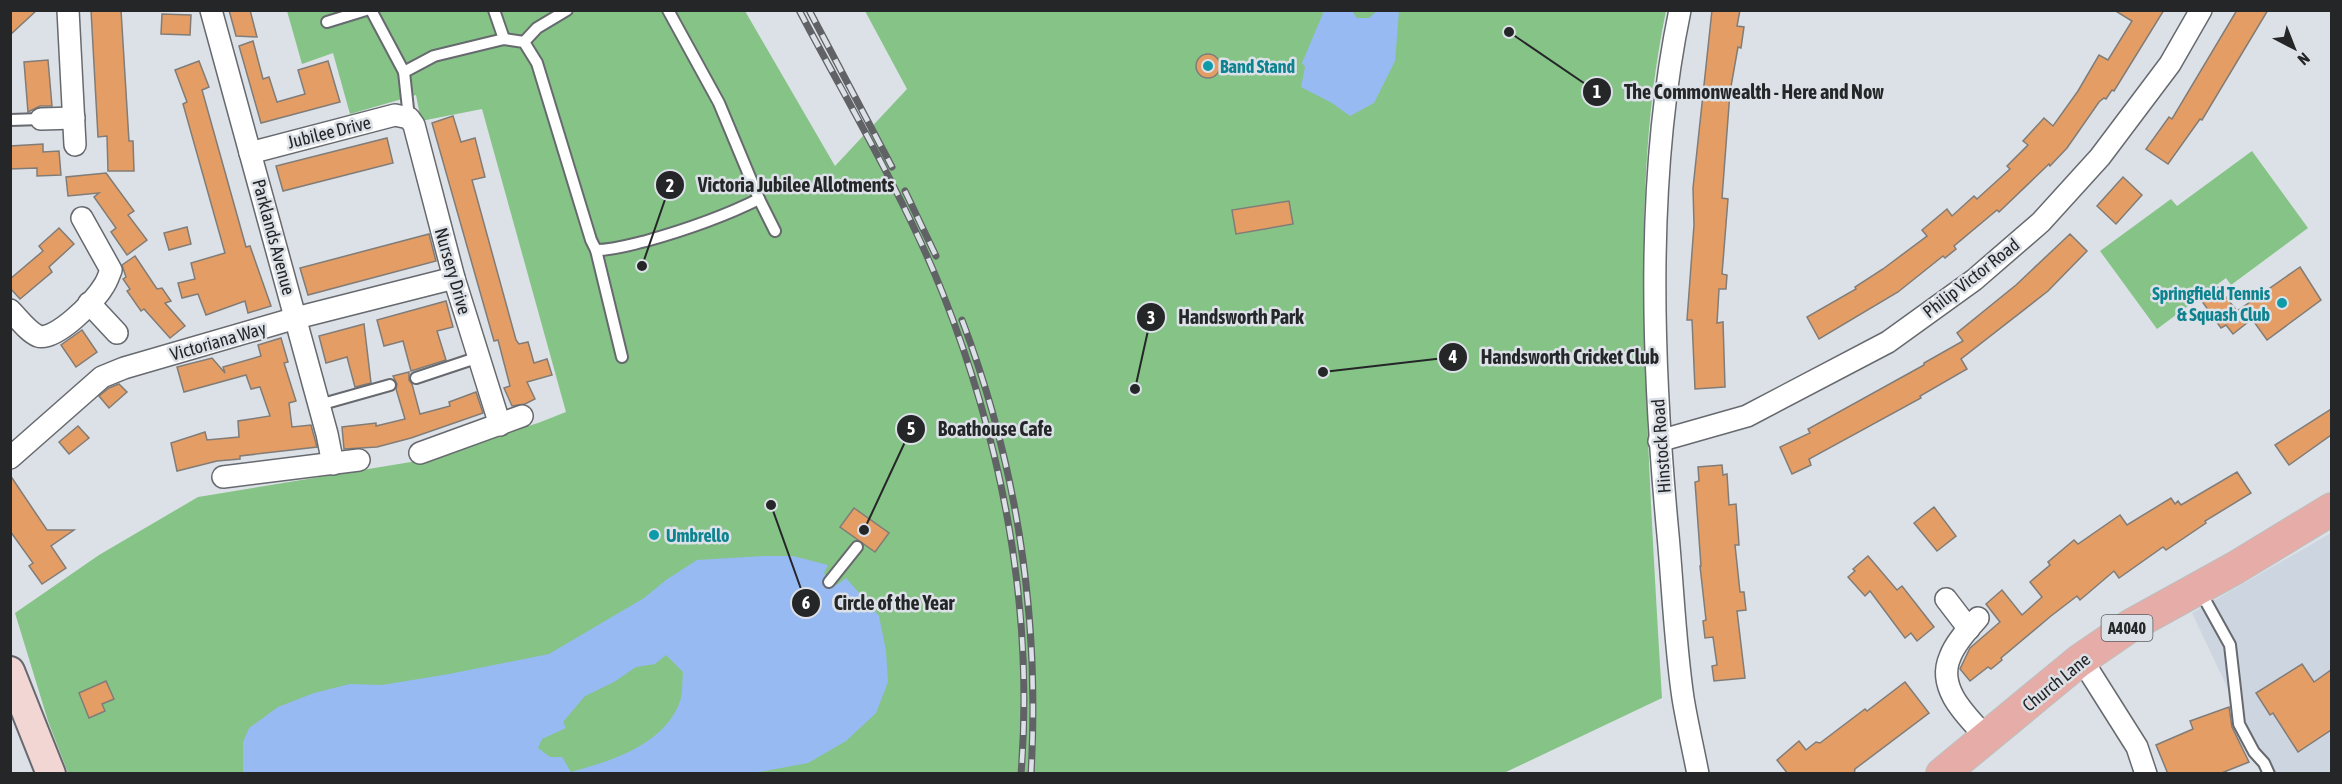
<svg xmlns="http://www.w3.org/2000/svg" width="2342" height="784" viewBox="0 0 2342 784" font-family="'Asap Condensed',sans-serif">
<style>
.built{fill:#cdd5e1}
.green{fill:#86c387}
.water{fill:#98baf2;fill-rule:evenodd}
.building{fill:#e49e65;stroke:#817c77;stroke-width:1.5}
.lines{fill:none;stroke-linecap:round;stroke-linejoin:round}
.lane-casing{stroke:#66696e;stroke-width:14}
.street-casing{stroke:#66696e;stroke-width:24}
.secondary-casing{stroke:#66696e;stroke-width:32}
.primary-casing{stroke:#bebebe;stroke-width:34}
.lane{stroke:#fff;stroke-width:10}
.street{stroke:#fff;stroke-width:21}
.secondary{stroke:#f2d6d4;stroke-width:28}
.primary{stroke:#e6ada8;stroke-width:32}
.rail-casing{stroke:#606265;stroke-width:7}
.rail{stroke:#dce1e7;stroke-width:4.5;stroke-dasharray:14;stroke-linecap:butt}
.culture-dot{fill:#0f9aa8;stroke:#dce1e7;stroke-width:2}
.labels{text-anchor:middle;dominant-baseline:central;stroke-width:5;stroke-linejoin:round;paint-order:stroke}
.shield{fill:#dce1e7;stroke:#5c5e61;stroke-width:1.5}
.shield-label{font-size:16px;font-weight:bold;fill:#252628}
.culture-label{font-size:18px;font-weight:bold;fill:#0d838f;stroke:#dce1e7;text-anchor:start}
.street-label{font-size:18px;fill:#252628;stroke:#dce1e7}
.leader{fill:none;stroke:#252628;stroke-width:2}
.callout-dot{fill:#252628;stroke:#dce1e7;stroke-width:2}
.mark-label{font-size:18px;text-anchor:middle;font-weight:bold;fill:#fff}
.callout-label{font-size:20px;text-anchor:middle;font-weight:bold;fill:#252628;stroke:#dce1e7;stroke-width:5;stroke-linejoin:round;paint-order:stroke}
</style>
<rect width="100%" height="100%" fill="#dce1e7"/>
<path class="built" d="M2331,533V773H2268L2192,613Z"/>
<g class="green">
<path d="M287,11H745L835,166L907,89L865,11H1666C1643,121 1642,237 1645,349C1648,466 1655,582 1662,698L1504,773H68L48,721L15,613L99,555L198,497L411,462L538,423L566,412L482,109L421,121L416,95L350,114L333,53L302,64Z"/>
<path d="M2252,151L2308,228L2231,285L2226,278L2157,329L2100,251L2171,199L2177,206Z"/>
</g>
<g class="water">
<path d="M1324,11H1352L1357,18H1369L1377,11H1399L1395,61L1374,103L1350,116L1332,103L1301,87L1305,67L1302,63Z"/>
<path d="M764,556H793L828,565L824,573L829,582L837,585L846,578L879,616L886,651L888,682L876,713L846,741L808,763L748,774H243V742L249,728L278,707L314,693L350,684L382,685L449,674L549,654L644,598L666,580L697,560ZM666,655L683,672C682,681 683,695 679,704C662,746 610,761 571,772L562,757H550L538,748L542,739L566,728L563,722L585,696L614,682L636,667L655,664Z"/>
</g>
<g class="building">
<path d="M10,10H37L10,35Z"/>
<path d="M91,10H121L129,141H133L134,171H108L107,136L98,137Z"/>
<path d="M229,10H250L257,37L236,36Z"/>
<path d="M1712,10H1740L1737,26L1744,27L1741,48L1738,47L1730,92L1722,198L1728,199L1722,274L1727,275L1726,289H1719L1717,323L1723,322L1725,387L1695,389L1692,320H1687L1694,225L1693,188Z"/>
<path d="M2114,10H2164L2114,91L2112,90L2106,99L2104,98L2099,102L2067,148L2050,166L2049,164L1999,212L1997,210L1954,246L1956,249L1945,258L1943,256L1898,292L1819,339L1807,317L1856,289L1855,287L1883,269L1927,236L1922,230L1947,209L1952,216L1974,196L1977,199L2010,169L2007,166L2028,145L2023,141L2044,118L2053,126L2078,91L2099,55L2108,60L2132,21Z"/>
<path d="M2237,10H2268L2202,120L2200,119L2168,164L2146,149L2169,117L2172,119Z"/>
<path d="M162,14L191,15L190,35L161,34Z"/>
<path d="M253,41L263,79L269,77L277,102L305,94L298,70L328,61L340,102L261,123L239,46Z"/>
<circle cx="1208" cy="66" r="12"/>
<path d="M48,60L52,106H40L28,112L24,62Z"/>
<path d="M199,61L209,87L202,90L246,247L250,246L271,306L248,313L245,301L206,315L198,294L182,298L178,283L195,279L191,263L225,253L183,104L187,102L175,70Z"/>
<path d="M453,116L461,142L475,138L485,177L472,180L516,340L519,344L528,342L534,363L547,359L552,375L527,382L535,399L525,404L512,406L504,388L510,386L498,340L494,341L432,123Z"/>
<path d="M387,138L393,163L283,191L276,166Z"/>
<path d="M43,144V152L59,151L61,175L37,176V168L10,169V146Z"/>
<path d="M106,173L134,211L128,215L147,240L127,255L111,232L116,228L94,197L99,193L68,196L66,177Z"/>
<path d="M2123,177L2142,195L2116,224L2097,206Z"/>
<path d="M1289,201L1293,224L1236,234L1232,210Z"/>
<path d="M187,227L191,244L169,250L164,233Z"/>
<path d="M59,228L74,244L49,267L52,272L20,299L10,288V279L43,251L39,246Z"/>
<path d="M429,234L436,261L308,295L300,268Z"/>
<path d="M2070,234L2087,251L2048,291L1961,359L1967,369L1920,396L1921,398L1809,459L1811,465L1792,474L1780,447L1810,433L1808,429L1924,365V363L1963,341L1957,333L2016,285Z"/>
<path d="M135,256L157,289L162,288L171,301L165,303L185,326L170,338L144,309L141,311L127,291L130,289L123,279L126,277L122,265Z"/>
<path d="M2300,267L2321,300L2267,340L2252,319L2233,334L2226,325L2221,328L2201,300L2218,287L2237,311Z"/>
<path d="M446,301L453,327L437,331L446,360L411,371L403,341L384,346L377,320Z"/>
<path d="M364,324L371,383L355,387L347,357L326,363L319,336Z"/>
<path d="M82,330L97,352L76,367L61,345Z"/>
<path d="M281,338L288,362L284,363L296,401L289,403L292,427L311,425L317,447L240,456V459L217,461L177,471L171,443L205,432L207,440L239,437L238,421L270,416L260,387L251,389L246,375L184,392L177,367L212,358L225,373L223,367L261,356L258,345Z"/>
<path d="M409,372V380L412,384L420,414L450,406L449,402L476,392L483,413L411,438L377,447L344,449L342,427L376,423V426L405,419L396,389L397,384L393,376Z"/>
<path d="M119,384L127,392L109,408L99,396L109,388Z"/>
<path d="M2331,409V435L2289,465L2275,445Z"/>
<path d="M78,426L89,438L69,454L59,442Z"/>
<path d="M1722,465L1723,475L1727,474L1729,505L1736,504L1739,545H1735L1740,592H1744L1746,610L1737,611L1745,678L1714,681L1712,666L1717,665L1713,637L1705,638L1703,621L1706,620L1700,566H1701L1695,482L1699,481L1698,467Z"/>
<path d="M2237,472L2251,493L2205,521L2206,523L2166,550L2163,547L2119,578L2114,571L2080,600L2077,596L2051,616L2001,658L2002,660L1991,669L1988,667L1970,681L1960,669L1970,648L2000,622L1986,604L2002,590L2022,615L2042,597L2030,582L2050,565L2048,562L2074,540L2078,544L2120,515L2127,525L2171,498L2175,504L2178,501L2181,505Z"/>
<path d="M10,475L47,530H74L51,546L66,568L42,584L29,566L33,563L10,531Z"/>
<path d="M1934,507L1956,536L1937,551L1914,523Z"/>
<path d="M854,508L889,533L875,552L840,527Z"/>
<path d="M1868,556L1897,590L1902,586L1934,627L1917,641L1911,633L1905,638L1870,591L1865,596L1848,577L1855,571L1853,569Z"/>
<path d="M2302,664L2314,682L2331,670V730L2298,752L2273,713L2270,715L2256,693Z"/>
<path d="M106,681L114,699L102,704L105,711L89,718L79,693Z"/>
<path d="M1905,682L1929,713L1855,769L1854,774H1788L1777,760L1799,741L1806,750L1816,742L1820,743L1865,709L1867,711Z"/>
<path d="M2229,707L2232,727L2249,762L2219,774H2168L2156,745L2193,729L2190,721Z"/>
</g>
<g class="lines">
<g class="lane-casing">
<g id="lane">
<path d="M371,10L404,72"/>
<path d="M494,10L504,39"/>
<path d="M327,22L366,10"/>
<path d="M524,42L537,28L567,10"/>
<path d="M409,118L404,72L434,56L504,39L524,42L537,63L591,240L596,250C614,250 629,245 646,241C685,230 723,217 759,199L719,103L668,10"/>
<path d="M10,120L41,119"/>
<path d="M759,199L775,231"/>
<path d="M596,250L622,357"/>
<path d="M416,378L479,357"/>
<path d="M319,405L390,385"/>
<path d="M829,582L857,547"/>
<path d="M2200,591L2230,645L2239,724L2254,752L2264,763L2269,774"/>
</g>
</g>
<g class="street-casing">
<g id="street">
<path d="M68,10L75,145"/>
<path d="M211,10L327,434L333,464"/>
<path d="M1680,10C1645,178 1652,365 1668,535C1673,589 1675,644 1683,698C1687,723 1693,748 1698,774"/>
<path d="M41,119L74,118"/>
<path d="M250,153L395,115L409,118L414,125L454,278L500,425"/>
<path d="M89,303L117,333"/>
<path d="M10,310C18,318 28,332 38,336C55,342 95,301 103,287C107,282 109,275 111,270L82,218"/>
<path d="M1659,441L1747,416L1888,342L1974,280L2041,222L2100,157L2170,64L2201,10"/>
<path d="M420,453L522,416"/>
<path d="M10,458L102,377L124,368L296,318L454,278"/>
<path d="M223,477L359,460"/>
<path d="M1946,599L1969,629"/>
<path d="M1978,618C1968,629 1955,643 1950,657C1936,689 1968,717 1987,738"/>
<path d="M2079,661L2089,671L2137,747L2146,774"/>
</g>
</g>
<g class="secondary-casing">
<path id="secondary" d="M10,671L51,774"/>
</g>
<g class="primary-casing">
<path id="primary" d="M1942,774L2079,661L2130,626L2235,568L2332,509"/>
</g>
<use href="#lane" class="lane"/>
<use href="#street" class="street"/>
<use href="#secondary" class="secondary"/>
<use href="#primary" class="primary"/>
<g class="rail-casing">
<g id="rail">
<path d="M799,10C848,103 904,196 943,294C1003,446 1034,610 1021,774"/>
<path d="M809,10L892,167"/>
<path d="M905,191L936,256"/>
<path d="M962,320C1017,465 1040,618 1031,774"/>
</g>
</g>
<use href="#rail" class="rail"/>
</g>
<g class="culture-dot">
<circle cx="1208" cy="66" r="6"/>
<circle cx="2282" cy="303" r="6"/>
<circle cx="654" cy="535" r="6"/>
</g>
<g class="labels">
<rect class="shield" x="2101.5" y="615" width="51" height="26" rx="4.5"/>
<g class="shield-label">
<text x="2127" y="628">A4040</text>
</g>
<g class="culture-label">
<text x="1220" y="66">Band Stand</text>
<text x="2270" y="293" text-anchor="end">Springfield Tennis<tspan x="2270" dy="21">&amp; Squash Club</tspan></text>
<text x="666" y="535">Umbrello</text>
</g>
<g class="street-label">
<text transform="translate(329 132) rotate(-14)">Jubilee Drive</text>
<text transform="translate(274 237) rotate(75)">Parklands Avenue</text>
<text transform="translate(453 271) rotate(74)">Nursery Drive</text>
<text transform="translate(1971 278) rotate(-38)">Philip Victor Road</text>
<text transform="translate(218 341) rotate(-16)">Victoriana Way</text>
<text transform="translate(1661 446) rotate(-94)">Hinstock Road</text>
<text transform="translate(2056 682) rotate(-39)">Church Lane</text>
</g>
</g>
<path class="leader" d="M1509 32L1597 92M642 266L670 185M1135 389L1151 317M1323 372L1453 357M864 530L911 429M771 505L806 603"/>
<g class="callout-dot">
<circle cx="1509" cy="32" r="6"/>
<circle cx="642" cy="266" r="6"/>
<circle cx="1135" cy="389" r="6"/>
<circle cx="1323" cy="372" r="6"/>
<circle cx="864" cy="530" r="6"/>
<circle cx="771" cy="505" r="6"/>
<circle cx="1597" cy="92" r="15"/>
<circle cx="670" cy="185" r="15"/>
<circle cx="1151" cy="317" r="15"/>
<circle cx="1453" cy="357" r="15"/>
<circle cx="911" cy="429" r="15"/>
<circle cx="806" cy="603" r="15"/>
</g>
<g class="mark-label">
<text x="1597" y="98">1</text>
<text x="670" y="192">2</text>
<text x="1151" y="324">3</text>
<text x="1453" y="363">4</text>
<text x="911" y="435">5</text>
<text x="806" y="609">6</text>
</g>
<g class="callout-label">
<text x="1754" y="99">The Commonwealth - Here and Now</text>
<text x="796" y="192">Victoria Jubilee Allotments</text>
<text x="1241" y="324">Handsworth Park</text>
<text x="1570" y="364">Handsworth Cricket Club</text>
<text x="995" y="436">Boathouse Cafe</text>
<text x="894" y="610">Circle of the Year</text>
</g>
<rect width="2342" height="784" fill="none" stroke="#252628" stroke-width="24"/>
<g transform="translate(2294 48) rotate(138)" stroke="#dce1e7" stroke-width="4.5" paint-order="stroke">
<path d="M0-4.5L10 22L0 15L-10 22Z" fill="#252628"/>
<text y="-9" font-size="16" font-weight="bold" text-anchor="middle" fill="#252628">N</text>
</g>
</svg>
